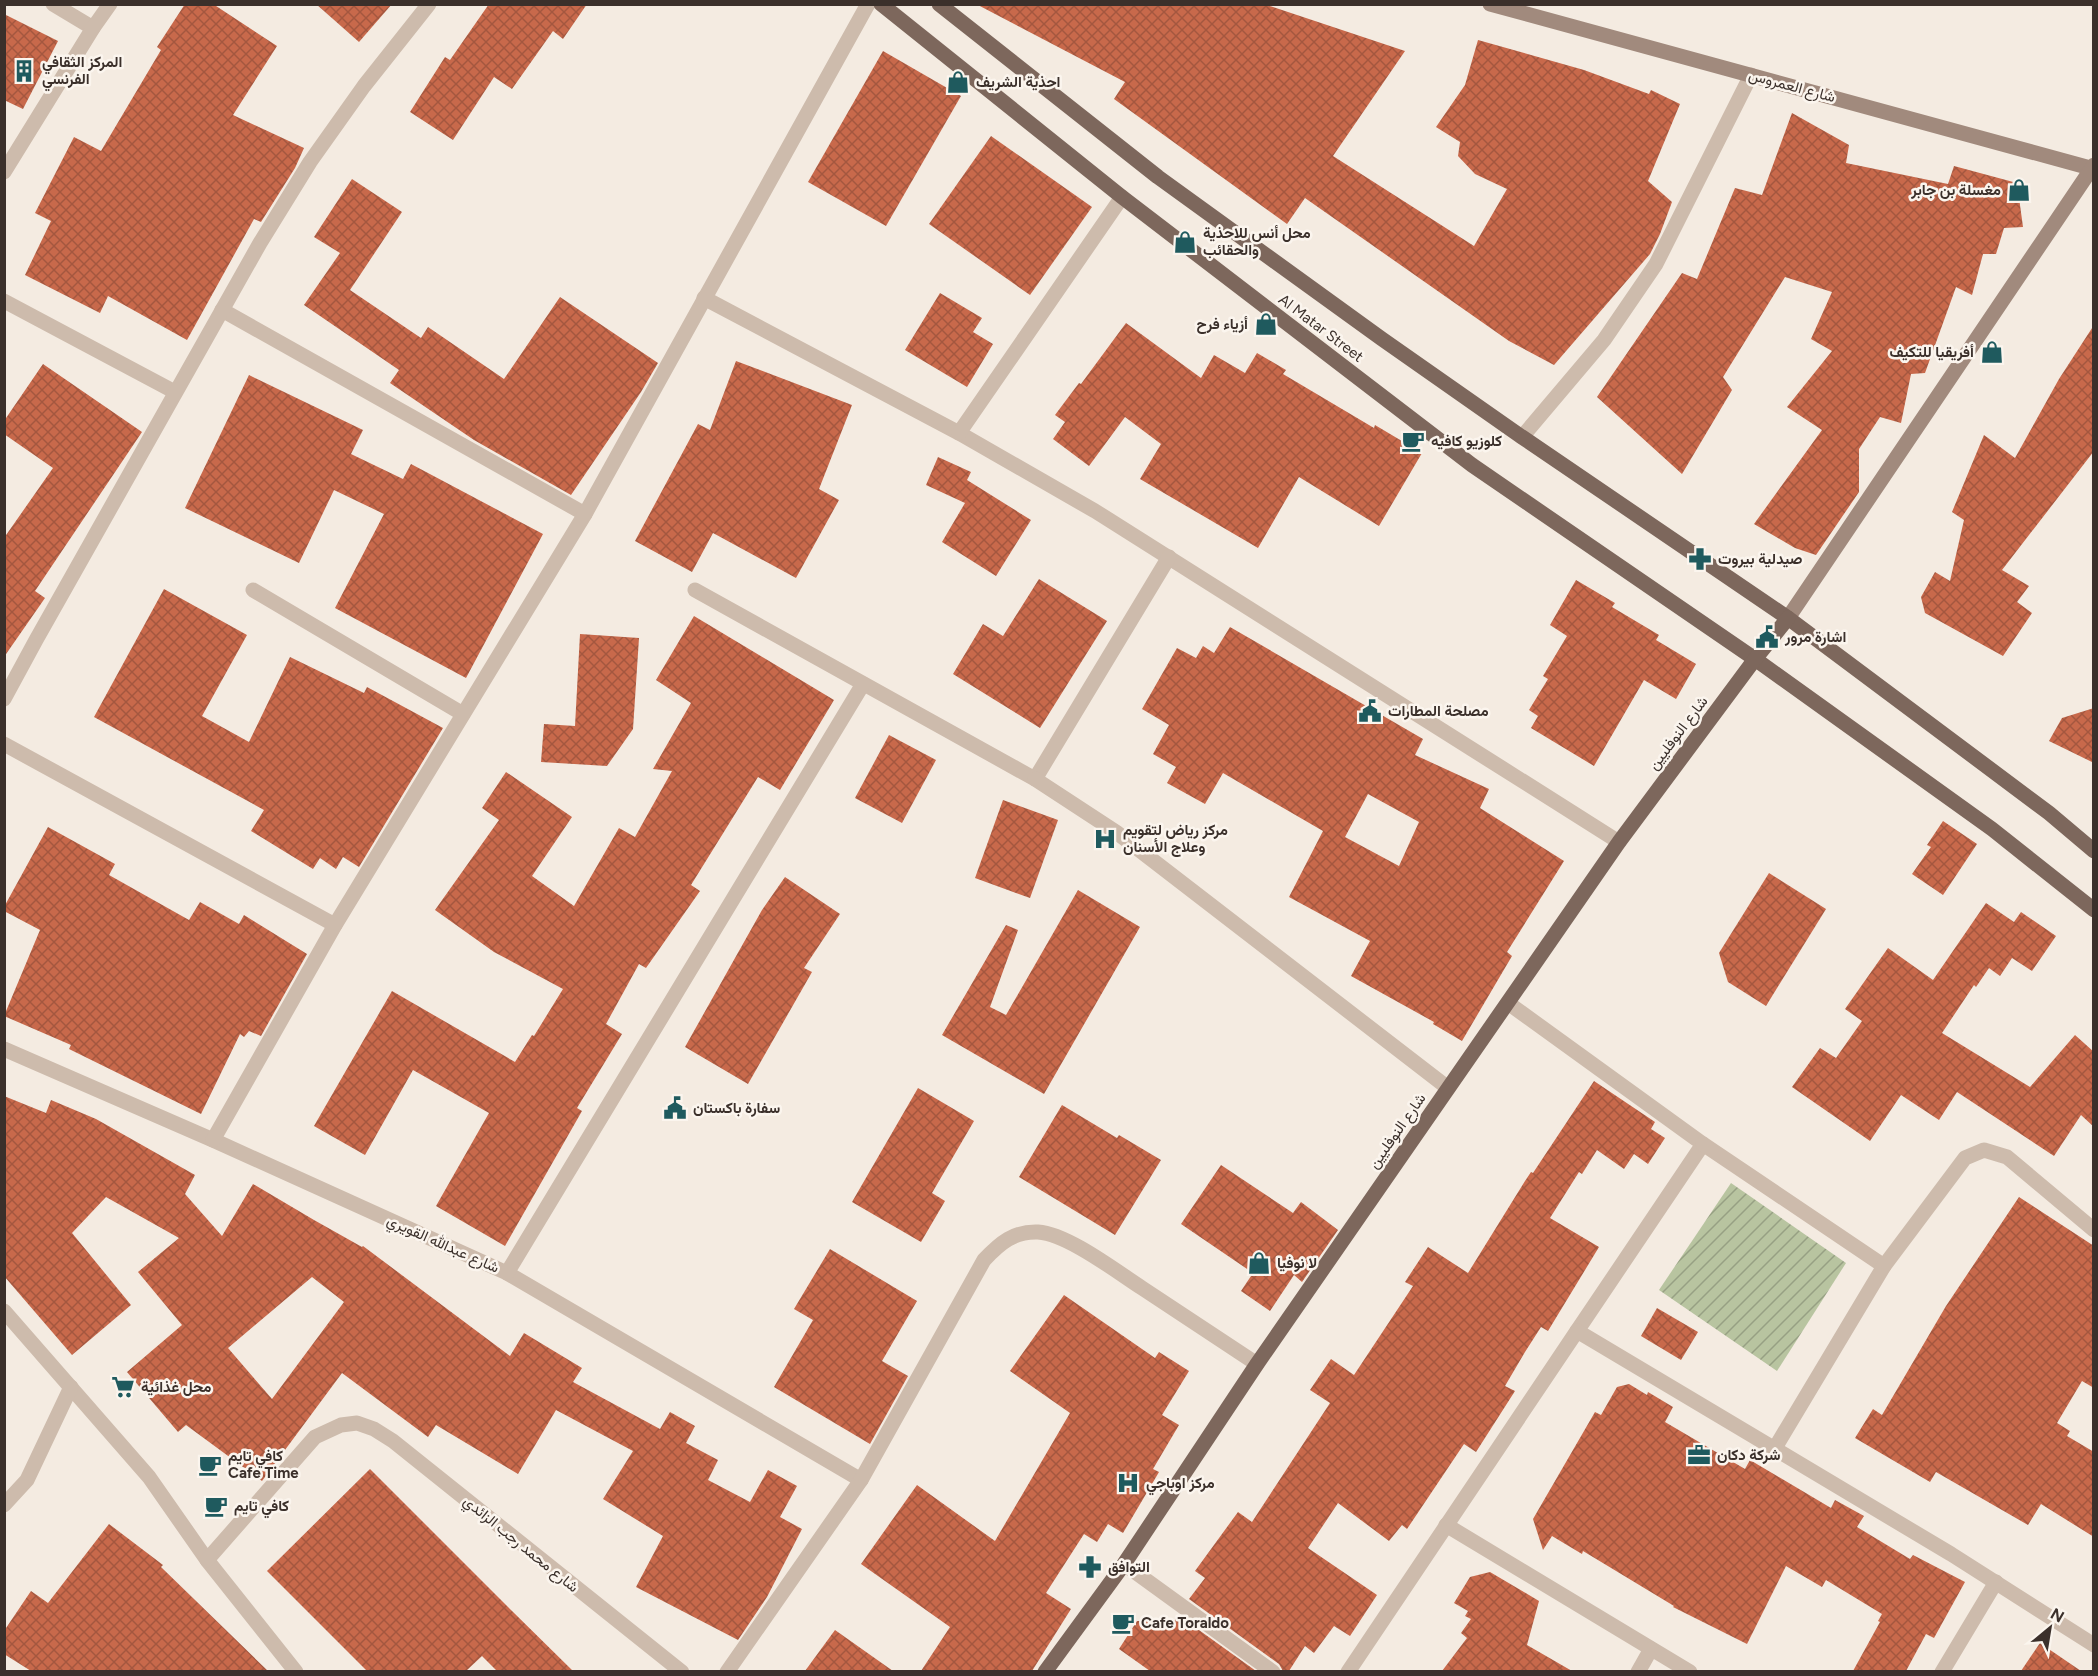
<svg xmlns="http://www.w3.org/2000/svg" width="2098" height="1676" viewBox="0 0 2098 1676" font-family="Figtree,Vazirmatn,sans-serif">
<style>
.garden{fill:url(#garden-furrows)}
.building{fill:url(#building-cross-hatch);fill-rule:evenodd}
.lines{fill:none;stroke-linecap:round;stroke-linejoin:round}
.street{stroke:#cdbbac;stroke-width:15}
.secondary{stroke:#a18a7d;stroke-width:15}
.primary{stroke:#7d675c;stroke-width:15}
.labels{text-anchor:middle;dominant-baseline:central;stroke-width:5;stroke-linejoin:round;paint-order:stroke}
.poi-label{font-size:15px;font-weight:bold;fill:#3b302b;stroke:#fbf5ee;text-anchor:start}
.street-label{font-size:15px;fill:#3b302b;stroke:#fbf5ee}
</style>
<defs>
<pattern id="garden-furrows" width="10" height="10" patternUnits="userSpaceOnUse" patternTransform="scale(1.5)"><rect width="10" height="10" fill="#b8c4a0"/><path d="M-1 1l2-2M0 10L10 0M9 11l2-2" fill="none" stroke="#97a083"/></pattern>
<pattern id="building-cross-hatch" width="8" height="8" patternUnits="userSpaceOnUse" patternTransform="scale(1.5)"><rect width="8" height="8" fill="#c8694b"/><path d="M0 0l8 8M0 8l8-8" fill="none" stroke="#a4573f"/></pattern>
</defs>
<rect width="100%" height="100%" fill="#f4ebe1"/>
<path class="garden" d="M1731,1183L1846,1263L1777,1371L1659,1290Z"/>
<g class="building">
<path d="M185,4H213L277,46L233,115L304,148L295,168L261,222L254,219L187,340L108,296L100,313L25,275L51,221L35,213L74,137L101,151L161,50L157,47Z"/>
<path d="M316,4H392L359,42Z"/>
<path d="M489,4H587L563,39L553,31L512,89L494,77L453,140L410,112L445,57L450,60Z"/>
<path d="M976,4H1264L1405,51L1333,156L1474,246L1507,189L1475,174L1458,156L1460,142L1436,127L1465,85L1478,40L1584,70L1649,94L1651,90L1680,104L1648,181L1672,202L1660,234L1650,254L1554,365L1509,341L1305,198L1287,224L1114,99L1125,82Z"/>
<path d="M4,14L58,41L23,109L4,100Z"/>
<path d="M883,51L961,96L886,226L808,182Z"/>
<path d="M1792,113L1849,145L1846,163L1948,184L1954,166L2017,183L2023,227L2004,228L1996,254H1983L1972,295L1956,287L1925,373L1911,374L1901,423L1880,417L1859,449V492L1816,555L1795,548L1754,524L1822,430L1787,407L1832,351L1811,339L1832,292L1785,277L1723,377L1732,390L1682,474L1597,397L1682,273L1697,279L1735,188L1762,195Z"/>
<path d="M991,136L1092,207L1030,295L929,224Z"/>
<path d="M352,179L402,212L350,290L421,338L428,327L504,379L560,297L658,363L641,392L571,495L474,440L390,383L399,370L304,305L340,253L314,237Z"/>
<path d="M940,293L982,318L973,332L993,344L967,387L905,350Z"/>
<path d="M1126,323L1201,378L1214,355L1245,373L1257,353L1286,370L1283,374L1374,428L1375,425L1422,453L1379,526L1299,477L1258,548L1140,479L1161,444L1125,417L1089,466L1053,439L1065,422L1055,415L1079,383L1081,384Z"/>
<path d="M2094,325V451L2002,570L2029,586L2017,602L2032,613L2003,656L1925,613L1921,597L1935,572L1950,581L1964,520L1952,512L1984,435L2015,458L2059,379Z"/>
<path d="M736,361L852,405L819,489L839,500L796,578L713,533L692,572L635,541L698,424L710,430Z"/>
<path d="M43,364L142,432L35,591L45,598L4,657V538L53,468L4,434V421Z"/>
<path d="M249,375L363,430L351,454L403,479L411,464L543,534L466,678L335,608L384,514L334,490L299,563L185,508Z"/>
<path d="M938,457L971,472L967,480L1031,520L996,576L942,542L965,503L926,485Z"/>
<path d="M1039,579L1107,621L1040,728L953,674L983,624L1003,636Z"/>
<path d="M1576,580L1615,603L1612,607L1659,635L1656,640L1696,664L1676,699L1644,680L1594,766L1531,728L1538,716L1529,710L1548,679L1543,676L1567,636L1550,625Z"/>
<path d="M164,589L247,635L202,716L249,742L290,657L364,693L367,687L443,728L359,867L343,857L336,869L320,858L313,869L251,831L264,810L94,717Z"/>
<path d="M694,616L834,700L780,790L758,777L691,885L700,891L646,968L639,964L606,1024L622,1034L577,1108L582,1111L505,1246L436,1206L489,1113L413,1070L365,1155L314,1126L392,991L515,1062L532,1035L534,1036L563,989L494,952L435,910L499,820L482,808L506,772L572,817L532,876L574,906L619,828L635,837L672,771L653,769L691,703L656,680Z"/>
<path d="M1230,627L1423,739L1415,755L1489,789L1480,808L1564,861L1507,952L1512,956L1462,1041L1433,1024L1434,1022L1351,976L1370,941L1289,897L1323,831L1223,773L1205,804L1167,783L1176,767L1153,754L1169,725L1142,709L1177,648L1196,658L1203,646L1214,653ZM1368,794L1419,822L1399,866L1345,837Z"/>
<path d="M580,634L639,638L633,729L607,766L541,762L544,724L575,726Z"/>
<path d="M2094,708V763L2049,741L2062,718Z"/>
<path d="M889,735L936,760L902,823L855,798Z"/>
<path d="M1003,800L1058,820L1030,898L975,878Z"/>
<path d="M1943,821L1977,844L1943,895L1912,874L1931,847L1927,845Z"/>
<path d="M48,827L115,864L109,875L189,920L200,902L239,924L244,915L307,954L261,1036L249,1031L244,1037L240,1034L201,1114L69,1049L71,1045L4,1016L40,930L4,911V907Z"/>
<path d="M1769,873L1826,909L1766,1006L1728,982L1719,953Z"/>
<path d="M785,877L840,914L804,968L812,972L748,1084L685,1047L762,910Z"/>
<path d="M1078,890L1140,927L1044,1094L942,1035L1006,925L1018,930L990,1007L1006,1015Z"/>
<path d="M1986,903L2014,922L2021,912L2056,936L2032,971L2012,958L2000,976L1989,968L1976,987L1974,985L1942,1033L2030,1087L2075,1035L2094,1052V1127L2081,1115L2054,1156L1957,1092L1939,1120L1901,1095L1870,1141L1792,1087L1820,1048L1836,1058L1862,1021L1845,1009L1888,948L1933,980Z"/>
<path d="M1594,1081L1655,1122L1651,1129L1665,1138L1648,1164L1634,1154L1624,1169L1597,1150L1582,1174L1579,1172L1550,1218L1599,1247L1548,1331L1541,1327L1525,1352L1505,1386L1515,1391L1476,1452L1464,1444L1407,1529L1402,1525L1389,1541L1338,1503L1308,1548L1377,1595L1350,1636L1334,1626L1314,1653L1305,1646L1289,1671H1283L1279,1664L1189,1599L1205,1578L1195,1571L1238,1512L1252,1522L1330,1403L1310,1390L1331,1359L1354,1375L1413,1286L1405,1282L1428,1247L1468,1273L1525,1181L1531,1172L1533,1173Z"/>
<path d="M918,1088L974,1121L932,1193L945,1201L921,1242L852,1202Z"/>
<path d="M4,1096L46,1113L51,1100L96,1119L195,1175L185,1194L222,1236L253,1184L314,1220L362,1247L363,1246L510,1356L524,1333L582,1368L573,1382L660,1429L670,1412L695,1426L686,1443L718,1460L708,1480L750,1502L768,1470L797,1486L780,1517L802,1529L767,1597L738,1640L636,1587L663,1536L603,1499L633,1451L556,1410L518,1474L436,1425L428,1437L342,1373L262,1481L186,1425L178,1432L127,1372L182,1325L138,1272L179,1238L106,1197L72,1233L131,1305L72,1355L4,1276ZM312,1277L344,1302L272,1399L228,1348Z"/>
<path d="M1062,1105L1117,1138L1119,1135L1161,1160L1115,1235L1019,1177Z"/>
<path d="M1221,1165L1293,1213L1301,1202L1338,1230L1302,1282L1294,1275L1270,1311L1241,1291L1253,1273L1181,1224Z"/>
<path d="M2019,1197L2094,1246V1388L2082,1381L2057,1423L2070,1431L2067,1436L2094,1452V1537L2041,1504L2028,1525L1936,1472L1930,1482L1855,1438L1873,1409L1882,1415L1946,1306Z"/>
<path d="M830,1249L917,1301L882,1361L908,1376L870,1444L774,1387L813,1320L794,1309Z"/>
<path d="M1064,1295L1155,1358L1159,1352L1189,1371L1162,1415L1179,1425L1153,1469L1159,1472L1123,1533L1108,1524L1097,1542L1084,1534L1046,1593L1071,1609L1032,1671H921L950,1627L861,1564L917,1485L995,1541L1070,1413L1010,1371Z"/>
<path d="M1657,1308L1698,1332L1681,1360L1641,1336Z"/>
<path d="M1629,1384L1647,1395L1648,1392L1673,1407L1665,1422L1745,1469L1750,1460L1831,1508L1835,1500L1864,1516L1857,1527L1910,1559L1913,1555L1965,1582L1934,1638L1926,1634L1906,1671H1853L1880,1622L1878,1621L1882,1614L1826,1580L1822,1587L1786,1566L1747,1644L1673,1607L1674,1606L1583,1551L1582,1554L1552,1536L1543,1550L1533,1519L1595,1412L1601,1415L1617,1387Z"/>
<path d="M370,1469L511,1610L573,1671H497L482,1656L466,1671H367L267,1571Z"/>
<path d="M109,1524L163,1565L161,1567L268,1671H31L4,1654V1631L31,1591L48,1603Z"/>
<path d="M1490,1572L1539,1601L1527,1645L1572,1671H1442L1467,1638L1461,1633L1471,1619L1465,1616L1468,1611L1454,1603L1470,1577Z"/>
<path d="M1178,1615L1256,1671H1150L1119,1649L1137,1621L1175,1620Z"/>
<path d="M835,1630L893,1671H805Z"/>
<path d="M2040,1643L2081,1671H2021Z"/>
</g>
<g class="lines">
<g class="street">
<path d="M53,4L93,28"/>
<path d="M4,172L93,28L110,4"/>
<path d="M704,298L959,433L1095,511L1619,842"/>
<path d="M4,301L175,392"/>
<path d="M222,310L585,514"/>
<path d="M959,433L1122,197"/>
<path d="M1522,437L1604,340L1656,264L1751,75"/>
<path d="M253,590L463,714"/>
<path d="M695,590L1035,779L1169,557"/>
<path d="M4,699L36,640L260,243L310,162L364,86L429,4"/>
<path d="M4,744L335,925"/>
<path d="M1035,779L1116,832L1448,1088"/>
<path d="M1508,1003L1703,1144L1577,1331"/>
<path d="M4,1049L213,1140L507,1273L861,1480"/>
<path d="M213,1140L335,925L585,514L868,4"/>
<path d="M1703,1144L1884,1266"/>
<path d="M507,1273L863,684"/>
<path d="M4,1311L149,1477L207,1560L296,1672"/>
<path d="M1775,1448L1884,1266L1965,1158L1984,1150L2007,1157L2094,1230"/>
<path d="M4,1505L27,1480L71,1387"/>
<path d="M1446,1525L1690,1672"/>
<path d="M207,1560L315,1437L341,1425L357,1423L374,1429L393,1441L682,1672"/>
<path d="M1124,1564L1273,1672"/>
<path d="M727,1672L861,1480L984,1260C1000,1243 1014,1231 1038,1232C1068,1234 1117,1272 1142,1288C1181,1314 1219,1339 1257,1364"/>
<path d="M1348,1672L1577,1331L1951,1554L2094,1645"/>
<path d="M1638,1672L1651,1649"/>
<path d="M1942,1672L1996,1582"/>
</g>
<g class="secondary">
<path d="M1490,4L2094,169"/>
<path d="M1788,618L2094,165"/>
</g>
<g class="primary">
<path d="M881,4L1122,197L1472,465L1755,659L1992,829L2094,910"/>
<path d="M939,4L1158,177L1382,339L1522,437L1788,618L2049,813L2094,851"/>
<path d="M1045,1672L1124,1564L1257,1364L1619,842L1755,659L1788,618"/>
</g>
</g>
<defs>
<g id="building-bare" transform="scale(1.8)"><path d="M-4-6H4V6H1V3H-1V6H-4ZM-2.5-4.3h1.7v1.8h-1.7ZM.8-4.3h1.7v1.8H.8ZM-2.5-1h1.7V.8h-1.7ZM.8-1h1.7V.8H.8Z" fill="#1f5a5e" stroke="#fbf5ee" stroke-width="2.5" paint-order="stroke"/></g>
<g id="shop-bare" transform="scale(1.8)"><path d="M-5-2.5h2.3a2.7 3.5 0 0 1 5.4 0H5L5.5 6h-11ZM-1.5-2.5h3a1.5 2.3 0 0 0-3 0Z" fill="#1f5a5e" stroke="#fbf5ee" stroke-width="2.5" paint-order="stroke"/></g>
<g id="cafe-bare" transform="scale(1.8)"><path d="M-5.5-4.5H6V0H3Q3 3.5 0 3.5H-2.5Q-5.5 3.5-5.5 0ZM3-3.2v2h1.7v-2ZM-6 4.5H4V6H-6Z" fill="#1f5a5e" stroke="#fbf5ee" stroke-width="2.5" paint-order="stroke"/></g>
<g id="pharmacy-bare" transform="scale(1.8)"><path d="M-2-6h4v4h4v4h-4v4h-4v-4h-4v-4h4Z" fill="#1f5a5e" stroke="#fbf5ee" stroke-width="2.5" paint-order="stroke"/></g>
<g id="civic-bare" transform="scale(1.8)"><path d="M-.6-6.5H3V-4.5H.6V-3L4-1V1h2V6H-6V1h2V-1L-.6-3ZM-1.2 2.5V6h2.4V2.5Z" fill="#1f5a5e" stroke="#fbf5ee" stroke-width="2.5" paint-order="stroke"/></g>
<g id="hospital-bare" transform="scale(1.8)"><path d="M-5-5h3v3.5h4V-5h3V5h-3V1.5h-4V5h-3Z" fill="#1f5a5e" stroke="#fbf5ee" stroke-width="2.5" paint-order="stroke"/></g>
<g id="supermarket-bare" transform="scale(1.8)"><path d="M-6-5.5h2.5l.6 2H6L4.5 2H-2.5L-4.4-4H-6ZM-1.5 3.2a1.3 1.3 0 1 0 .1 0ZM3 3.2a1.3 1.3 0 1 0 .1 0Z" fill="#1f5a5e" stroke="#fbf5ee" stroke-width="2.5" paint-order="stroke"/></g>
<g id="office-bare" transform="scale(1.8)"><path d="M-6-3h4V-5.5h4V-3h4V5H-6ZM-1-4.5V-3h2v-1.5ZM-6 0V1H6V0Z" fill="#1f5a5e" stroke="#fbf5ee" stroke-width="2.5" paint-order="stroke"/></g>
</defs>
<g fill-rule="evenodd">
<use href="#building-bare" x="24" y="71"/>
<use href="#shop-bare" x="958" y="82"/>
<use href="#shop-bare" x="2019" y="190"/>
<use href="#shop-bare" x="1185" y="242"/>
<use href="#shop-bare" x="1266" y="324"/>
<use href="#shop-bare" x="1992" y="352"/>
<use href="#cafe-bare" x="1413" y="441"/>
<use href="#pharmacy-bare" x="1700" y="559"/>
<use href="#civic-bare" x="1767" y="637"/>
<use href="#civic-bare" x="1370" y="711"/>
<use href="#hospital-bare" x="1105" y="839"/>
<use href="#civic-bare" x="675" y="1108"/>
<use href="#shop-bare" x="1259" y="1263"/>
<use href="#supermarket-bare" x="123" y="1387"/>
<use href="#office-bare" x="1699" y="1455"/>
<use href="#cafe-bare" x="210" y="1465"/>
<use href="#hospital-bare" x="1128" y="1483"/>
<use href="#cafe-bare" x="216" y="1506"/>
<use href="#pharmacy-bare" x="1090" y="1567"/>
<use href="#cafe-bare" x="1123" y="1623"/>
</g>
<g class="labels">
<g class="poi-label">
<text x="42" y="62">المركز الثقافي<tspan x="42" dy="17">الفرنسي</tspan></text>
<text x="976" y="82">احذية الشريف</text>
<text x="2001" y="190" text-anchor="end">مغسلة بن جابر</text>
<text x="1203" y="233">محل أنس للاحذية<tspan x="1203" dy="17">والحقائب</tspan></text>
<text x="1248" y="324" text-anchor="end">أزياء فرح</text>
<text x="1974" y="352" text-anchor="end">أفريقيا للتكيف</text>
<text x="1431" y="441">كلوزيو كافيه</text>
<text x="1718" y="559">صيدلية بيروت</text>
<text x="1785" y="637">اشارة مرور</text>
<text x="1388" y="711">مصلحة المطارات</text>
<text x="1123" y="830">مركز رياض لتقويم<tspan x="1123" dy="17">وعلاج الأسنان</tspan></text>
<text x="693" y="1108">سفارة باكستان</text>
<text x="1277" y="1263">لا نوفيا</text>
<text x="141" y="1387">محل غذائية</text>
<text x="1717" y="1455">شركة دكان</text>
<text x="228" y="1456">كافي تايم<tspan x="228" dy="17">Cafe Time</tspan></text>
<text x="1146" y="1483">مركز اوباجي</text>
<text x="234" y="1506">كافي تايم</text>
<text x="1108" y="1567">التوافق</text>
<text x="1141" y="1623">Cafe Toraldo</text>
</g>
<g class="street-label">
<text transform="translate(1792 86) rotate(15)">شارع العمروس</text>
<text transform="translate(1321 328) rotate(37)">Al Matar Street</text>
<text transform="translate(1678 733) rotate(-53)">شارع النوفليين</text>
<text transform="translate(1397 1131) rotate(-55)">شارع النوفليين</text>
<text transform="translate(443 1244) rotate(24)">شارع عبدالله القويري</text>
<text transform="translate(521 1544) rotate(39)">شارع محمد رجب الزائدي</text>
</g>
</g>
<rect width="2098" height="1676" fill="none" stroke="#3b302b" stroke-width="12"/>
<g transform="translate(2050 1628) rotate(30)" stroke="#fbf5ee" stroke-width="4.5" paint-order="stroke">
<path d="M0-4.5L10 22L0 15L-10 22Z" fill="#3b302b"/>
<text y="-9" font-size="16" font-weight="bold" text-anchor="middle" fill="#3b302b">N</text>
</g>
</svg>
